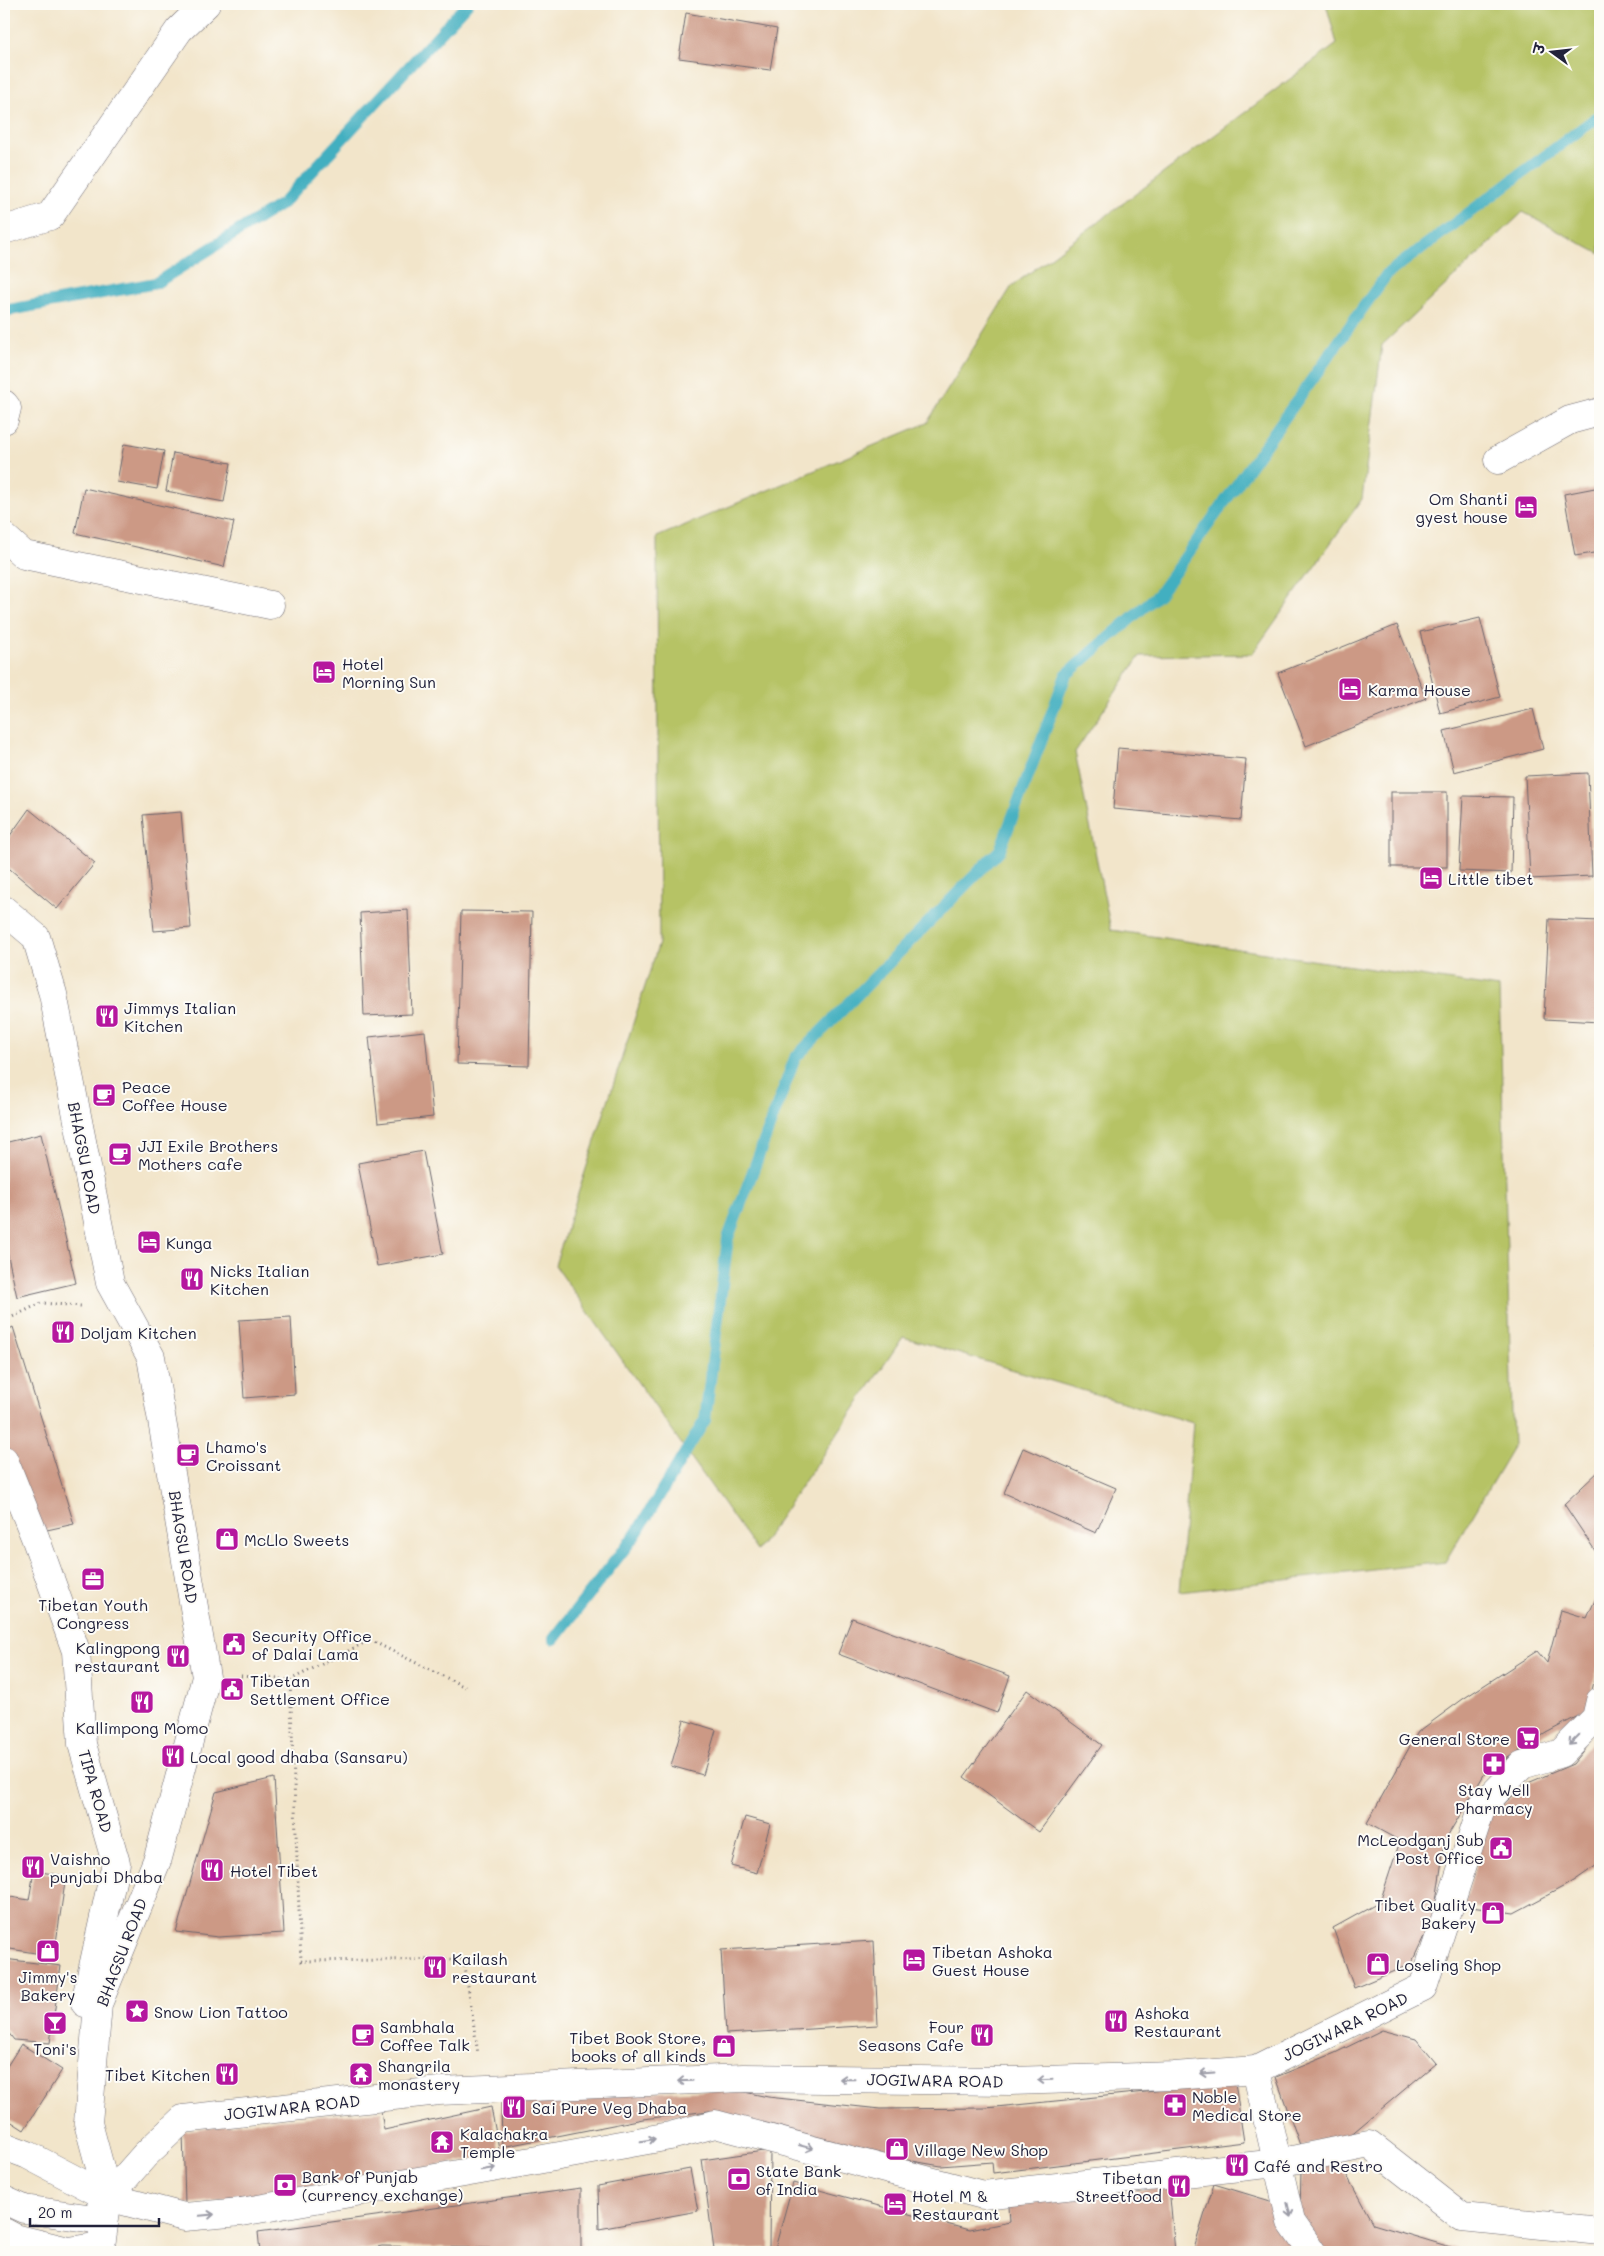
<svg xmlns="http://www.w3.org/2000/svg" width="1604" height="2256" viewBox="0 0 1604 2256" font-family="Mali,'Playpen Sans Deva',sans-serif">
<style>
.green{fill:#b6c365;stroke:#6c7250}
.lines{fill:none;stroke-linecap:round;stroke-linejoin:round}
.stream{stroke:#43afc0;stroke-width:12}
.building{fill:#cc9985}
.minor-casing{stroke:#6b666d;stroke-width:29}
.tertiary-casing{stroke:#6b666d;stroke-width:29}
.primary-casing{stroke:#6b666d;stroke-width:29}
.path{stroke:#6b666d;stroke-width:3;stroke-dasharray:1 4;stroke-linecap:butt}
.minor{stroke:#fff;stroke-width:28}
.tertiary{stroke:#fff;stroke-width:28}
.primary{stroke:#fff;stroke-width:28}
.oneway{stroke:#9c9ca7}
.labels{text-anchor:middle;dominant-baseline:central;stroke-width:4;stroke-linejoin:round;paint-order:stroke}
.poi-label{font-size:16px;fill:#22223b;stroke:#fdfcf7;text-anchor:start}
.street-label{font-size:16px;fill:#22223b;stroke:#fdfcf7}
</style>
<rect width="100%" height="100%" fill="#fdfcf7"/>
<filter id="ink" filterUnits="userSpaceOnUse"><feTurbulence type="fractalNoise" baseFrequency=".02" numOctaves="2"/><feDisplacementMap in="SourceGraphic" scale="10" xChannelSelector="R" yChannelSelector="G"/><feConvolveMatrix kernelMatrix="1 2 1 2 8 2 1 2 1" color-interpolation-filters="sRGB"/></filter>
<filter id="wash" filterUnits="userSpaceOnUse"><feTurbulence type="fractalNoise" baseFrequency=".0096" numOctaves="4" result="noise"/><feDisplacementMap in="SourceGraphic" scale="20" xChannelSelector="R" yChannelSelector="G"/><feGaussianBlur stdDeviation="1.12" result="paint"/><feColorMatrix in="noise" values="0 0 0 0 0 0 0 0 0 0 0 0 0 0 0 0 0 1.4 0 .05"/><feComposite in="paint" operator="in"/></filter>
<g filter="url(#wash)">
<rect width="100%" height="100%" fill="#f2e5ca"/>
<path class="green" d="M1326,4H1600V254L1523,212L1382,345L1362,499L1252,654L1140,656L1075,752L1111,930L1499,988L1513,1447L1445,1562L1179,1592L1193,1423L903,1337L757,1551L555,1265L659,943L657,537L927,423L1012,286L1337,44Z"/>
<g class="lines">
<g class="stream">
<path d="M4,311L156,283L283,203L467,4"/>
<path d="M554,1639L636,1534L705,1420L728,1238L795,1058L1000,850L1066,675L1159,594L1387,274L1600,115"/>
</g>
</g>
<g id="blocks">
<g class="building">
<path d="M686,13L777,29L770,70L679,58Z"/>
<path d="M124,444L164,451L157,489L117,482Z"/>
<path d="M173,453L231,463L224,502L166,491Z"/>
<path d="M1600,487V552L1575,556L1564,494Z"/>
<path d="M84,488L234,522L224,567L75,533Z"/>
<path d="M1480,618L1500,697L1440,713L1420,632Z"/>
<path d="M1397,625L1426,698L1306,746L1278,673Z"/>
<path d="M1533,709L1543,749L1454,772L1444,731Z"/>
<path d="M1118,748L1246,759L1241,820L1113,809Z"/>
<path d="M1588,773L1592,876L1530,879L1525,776Z"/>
<rect x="1391" y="792" width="56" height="75"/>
<path d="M1463,796L1513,797L1511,873L1459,871Z"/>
<path d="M29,809L95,863L57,909L4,864V844Z"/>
<path d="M181,812L191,928L154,931L143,815Z"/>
<path d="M408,910L412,1014L364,1016L360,913Z"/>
<path d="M461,911L532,912L529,1066L457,1064Z"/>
<path d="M1549,919L1600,921V1022L1544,1019Z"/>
<path d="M425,1031L433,1117L378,1123L369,1037Z"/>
<path d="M41,1134L76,1283L17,1297L4,1238V1143Z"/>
<path d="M423,1151L443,1254L377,1266L358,1163Z"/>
<path d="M291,1317L295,1394L244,1398L239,1320Z"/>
<path d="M13,1327L74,1524L38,1532L4,1439V1332Z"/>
<path d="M1600,1343V1359L1594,1345Z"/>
<path d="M1023,1448L1116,1488L1096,1533L1004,1493Z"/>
<path d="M1600,1470V1558L1564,1504Z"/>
<path d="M1600,1589V1658L1586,1712L1546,1733L1485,1773L1445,1840L1434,1915L1411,1964L1354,1988L1333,1928L1380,1902L1400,1841L1367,1823L1418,1732L1463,1699L1537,1651L1547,1663L1561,1610L1587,1618Z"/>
<path d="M852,1618L1010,1676L997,1713L838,1654Z"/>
<path d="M1027,1690L1102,1745L1039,1832L964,1777Z"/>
<path d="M684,1720L716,1730L703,1775L671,1766Z"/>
<path d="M1600,1728V1863L1574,1881L1514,1913L1464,1906L1489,1816L1528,1783L1573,1764L1596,1736Z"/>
<path d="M274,1778L284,1933L218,1937L176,1932L216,1792Z"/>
<path d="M745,1817L770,1824L757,1873L731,1866Z"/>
<path d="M34,1871L66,1876L54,1956L4,1948V1896L29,1900Z"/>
<path d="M874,1941L878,2025L726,2034L721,1950Z"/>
<path d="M4,1959L61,1966L50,2043L14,2040L4,2027Z"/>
<path d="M1382,2030L1416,2039L1436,2063L1336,2147L1329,2138L1301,2148L1276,2077L1335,2053Z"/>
<path d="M21,2044L62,2070L24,2130L4,2117V2071Z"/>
<path d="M1235,2083L1244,2142L993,2173L992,2162L941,2166L884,2156L766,2127L709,2111L643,2119L502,2147L501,2099L730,2089L768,2097L880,2109L986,2108Z"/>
<path d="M491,2107L500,2155L249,2197L185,2204L183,2131L240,2123L381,2111L384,2130Z"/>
<path d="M770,2150L769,2248L714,2250L702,2160Z"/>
<path d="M1339,2161L1373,2224L1467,2252H1325L1300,2216L1301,2168Z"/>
<path d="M690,2169L698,2211L599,2229L598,2186Z"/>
<path d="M793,2183L969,2230L1010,2222L1009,2206L1169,2187L1175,2252H774Z"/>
<path d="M1214,2184L1277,2203L1302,2252H1193Z"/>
<path d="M581,2188V2250L382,2246L351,2252H260L258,2232Z"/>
</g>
</g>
</g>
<g filter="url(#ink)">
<use href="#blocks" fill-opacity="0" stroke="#6b666d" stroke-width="1"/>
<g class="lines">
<g class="minor-casing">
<g id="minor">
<path d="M4,230L50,216L179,30L206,4"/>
<path d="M4,404L7,408L4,420"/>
<path d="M1498,460L1570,420L1600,412"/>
<path d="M4,537L24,555L270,605"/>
<path d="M4,2146L28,2155L108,2197L94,2219L24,2209L4,2200"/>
<path d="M1278,2163L1369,2144L1462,2217L1600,2231"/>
</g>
</g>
<g class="tertiary-casing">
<g id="tertiary">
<path d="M4,910L36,937L53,994L110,1283L151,1357L206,1677L158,1858L98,2004L88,2123L108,2197"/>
<path d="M4,1460L35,1537L76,1651L82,1744L116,1863L85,2003"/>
<path d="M1256,2070L1291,2222L1312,2252"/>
<path d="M108,2197L145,2155L183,2119L439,2091L743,2078L1011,2081L1174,2076L1256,2070L1423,1987L1482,1806L1522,1765L1561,1753L1596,1718L1600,1701"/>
<path d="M108,2197L184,2217L241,2212L504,2166L670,2136L715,2124L983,2195L1278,2163"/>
</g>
</g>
<g class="primary-casing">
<path id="primary" d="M4,2232L15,2238L69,2251L101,2246L108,2197"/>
</g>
<g class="path">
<path d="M4,1321L41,1303L81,1306"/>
<path d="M241,1676L290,1680L301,1961L464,1959L478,2054"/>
<path d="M290,1680L370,1640L465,1687"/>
</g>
<use href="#minor" class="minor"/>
<use href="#tertiary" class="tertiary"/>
<use href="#primary" class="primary"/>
</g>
<defs><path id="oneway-shaft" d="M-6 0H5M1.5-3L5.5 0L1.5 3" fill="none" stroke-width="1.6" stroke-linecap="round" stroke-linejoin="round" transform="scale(1.25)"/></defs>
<g class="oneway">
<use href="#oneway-shaft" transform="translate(1574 1740) rotate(135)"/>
<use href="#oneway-shaft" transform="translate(1207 2073) rotate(176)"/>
<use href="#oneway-shaft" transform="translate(847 2079) rotate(-179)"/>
<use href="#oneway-shaft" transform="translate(1045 2080) rotate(178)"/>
<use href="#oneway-shaft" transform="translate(685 2081) rotate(178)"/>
<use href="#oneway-shaft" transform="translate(648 2140) rotate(-10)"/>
<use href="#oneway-shaft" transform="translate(806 2147) rotate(15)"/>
<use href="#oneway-shaft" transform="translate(488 2169) rotate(-10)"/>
<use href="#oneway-shaft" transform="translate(1289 2210) rotate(77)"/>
<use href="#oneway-shaft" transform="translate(207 2215) rotate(-5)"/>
</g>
</g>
<defs>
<g id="hotel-square" transform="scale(1.25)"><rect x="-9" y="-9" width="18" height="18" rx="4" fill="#b5179e" stroke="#fdfcf7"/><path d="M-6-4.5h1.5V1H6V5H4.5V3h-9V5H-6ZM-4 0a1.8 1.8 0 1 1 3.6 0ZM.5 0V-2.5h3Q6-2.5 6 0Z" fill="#fff"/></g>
<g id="restaurant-square" transform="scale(1.25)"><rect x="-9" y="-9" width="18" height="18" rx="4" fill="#b5179e" stroke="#fdfcf7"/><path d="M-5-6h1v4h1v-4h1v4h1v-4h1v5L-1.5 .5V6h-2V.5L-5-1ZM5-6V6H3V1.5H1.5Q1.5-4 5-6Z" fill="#fff"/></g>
<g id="cafe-square" transform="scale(1.25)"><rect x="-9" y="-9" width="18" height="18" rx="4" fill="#b5179e" stroke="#fdfcf7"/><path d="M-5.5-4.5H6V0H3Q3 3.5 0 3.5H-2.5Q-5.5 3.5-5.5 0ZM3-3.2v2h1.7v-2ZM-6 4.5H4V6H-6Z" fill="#fff"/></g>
<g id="shop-square" transform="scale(1.25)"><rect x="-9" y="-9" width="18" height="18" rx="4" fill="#b5179e" stroke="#fdfcf7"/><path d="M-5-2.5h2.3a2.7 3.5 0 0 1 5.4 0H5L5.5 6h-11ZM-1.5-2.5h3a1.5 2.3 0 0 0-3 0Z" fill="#fff"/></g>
<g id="office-square" transform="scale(1.25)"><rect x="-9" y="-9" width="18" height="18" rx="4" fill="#b5179e" stroke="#fdfcf7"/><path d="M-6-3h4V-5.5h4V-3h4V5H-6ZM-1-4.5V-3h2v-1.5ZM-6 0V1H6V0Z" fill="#fff"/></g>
<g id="civic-square" transform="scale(1.25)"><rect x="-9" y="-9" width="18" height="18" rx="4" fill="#b5179e" stroke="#fdfcf7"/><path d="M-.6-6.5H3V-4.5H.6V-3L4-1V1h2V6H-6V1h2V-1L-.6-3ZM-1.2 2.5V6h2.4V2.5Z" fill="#fff"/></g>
<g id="supermarket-square" transform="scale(1.25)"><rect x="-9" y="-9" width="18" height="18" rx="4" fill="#b5179e" stroke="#fdfcf7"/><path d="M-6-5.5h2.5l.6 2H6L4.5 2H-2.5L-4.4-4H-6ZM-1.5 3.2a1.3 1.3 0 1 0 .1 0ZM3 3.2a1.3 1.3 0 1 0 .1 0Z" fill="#fff"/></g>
<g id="pharmacy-square" transform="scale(1.25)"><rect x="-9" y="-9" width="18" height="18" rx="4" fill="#b5179e" stroke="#fdfcf7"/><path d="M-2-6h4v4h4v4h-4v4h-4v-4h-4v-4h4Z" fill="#fff"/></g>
<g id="sight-square" transform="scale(1.25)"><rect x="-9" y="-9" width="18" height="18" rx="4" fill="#b5179e" stroke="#fdfcf7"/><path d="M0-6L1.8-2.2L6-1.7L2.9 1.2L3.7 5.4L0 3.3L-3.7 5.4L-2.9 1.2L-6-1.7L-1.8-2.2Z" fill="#fff"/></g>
<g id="bar-square" transform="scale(1.25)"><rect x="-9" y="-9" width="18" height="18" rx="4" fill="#b5179e" stroke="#fdfcf7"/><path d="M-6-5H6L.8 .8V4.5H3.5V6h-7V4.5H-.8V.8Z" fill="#fff"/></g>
<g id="temple-square" transform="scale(1.25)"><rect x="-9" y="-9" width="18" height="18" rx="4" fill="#b5179e" stroke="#fdfcf7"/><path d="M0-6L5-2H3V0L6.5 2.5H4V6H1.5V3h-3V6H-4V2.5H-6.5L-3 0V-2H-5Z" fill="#fff"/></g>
<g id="bank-square" transform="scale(1.25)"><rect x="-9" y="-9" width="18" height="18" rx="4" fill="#b5179e" stroke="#fdfcf7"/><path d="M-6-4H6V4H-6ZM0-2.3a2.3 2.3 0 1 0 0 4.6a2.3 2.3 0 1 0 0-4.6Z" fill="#fff"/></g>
</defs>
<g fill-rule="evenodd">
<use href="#hotel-square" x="1526" y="507"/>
<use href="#hotel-square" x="324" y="672"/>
<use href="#hotel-square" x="1350" y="689"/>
<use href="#hotel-square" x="1431" y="878"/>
<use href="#restaurant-square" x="107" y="1016"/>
<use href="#cafe-square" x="104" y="1095"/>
<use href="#cafe-square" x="120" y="1154"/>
<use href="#hotel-square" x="149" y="1242"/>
<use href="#restaurant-square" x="192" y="1279"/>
<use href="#restaurant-square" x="63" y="1332"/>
<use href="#cafe-square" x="188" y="1455"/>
<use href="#shop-square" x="227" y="1539"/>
<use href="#office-square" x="93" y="1579"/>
<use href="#civic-square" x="234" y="1644"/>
<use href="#restaurant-square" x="178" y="1656"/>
<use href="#civic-square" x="232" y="1689"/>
<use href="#restaurant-square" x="142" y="1702"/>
<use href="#supermarket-square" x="1528" y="1738"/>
<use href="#restaurant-square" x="173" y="1756"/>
<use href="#pharmacy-square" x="1494" y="1764"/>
<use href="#civic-square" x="1501" y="1848"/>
<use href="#restaurant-square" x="33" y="1867"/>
<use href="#restaurant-square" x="212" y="1870"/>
<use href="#shop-square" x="1493" y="1913"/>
<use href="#shop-square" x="48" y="1951"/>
<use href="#hotel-square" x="914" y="1960"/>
<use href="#shop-square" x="1378" y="1964"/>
<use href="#restaurant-square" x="435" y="1967"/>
<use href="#sight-square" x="137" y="2011"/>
<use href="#restaurant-square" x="1116" y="2021"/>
<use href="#bar-square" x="55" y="2023"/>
<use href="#cafe-square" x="363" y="2035"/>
<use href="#restaurant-square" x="982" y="2035"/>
<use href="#shop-square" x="724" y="2046"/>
<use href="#restaurant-square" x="227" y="2074"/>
<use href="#temple-square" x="361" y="2074"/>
<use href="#pharmacy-square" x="1175" y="2105"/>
<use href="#restaurant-square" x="514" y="2107"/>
<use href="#temple-square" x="442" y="2142"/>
<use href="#shop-square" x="897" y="2149"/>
<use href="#restaurant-square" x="1237" y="2165"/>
<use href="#bank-square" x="739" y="2179"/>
<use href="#bank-square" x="285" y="2185"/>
<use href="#restaurant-square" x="1179" y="2186"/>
<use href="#hotel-square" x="895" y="2204"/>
</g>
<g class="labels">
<g class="poi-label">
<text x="1508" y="498" text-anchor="end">Om Shanti<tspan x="1508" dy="18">gyest house</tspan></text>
<text x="342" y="663">Hotel<tspan x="342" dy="18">Morning Sun</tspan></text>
<text x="1368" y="689">Karma House</text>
<text x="1448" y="878">Little tibet</text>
<text x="124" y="1007">Jimmys Italian<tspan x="124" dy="18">Kitchen</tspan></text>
<text x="122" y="1086">Peace<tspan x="122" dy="18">Coffee House</tspan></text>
<text x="138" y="1145">JJI Exile Brothers<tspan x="138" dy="18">Mothers cafe</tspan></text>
<text x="166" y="1242">Kunga</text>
<text x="210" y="1270">Nicks Italian<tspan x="210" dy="18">Kitchen</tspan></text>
<text x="80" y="1332">Doljam Kitchen</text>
<text x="206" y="1446">Lhamo's<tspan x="206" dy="18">Croissant</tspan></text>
<text x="244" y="1539">McLlo Sweets</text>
<text x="93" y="1604" text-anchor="middle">Tibetan Youth<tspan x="93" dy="18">Congress</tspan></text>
<text x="252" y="1635">Security Office<tspan x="252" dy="18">of Dalai Lama</tspan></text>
<text x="160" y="1647" text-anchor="end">Kalingpong<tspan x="160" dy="18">restaurant</tspan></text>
<text x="250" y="1680">Tibetan<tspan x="250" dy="18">Settlement Office</tspan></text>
<text x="142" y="1727" text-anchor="middle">Kallimpong Momo</text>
<text x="1510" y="1738" text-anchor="end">General Store</text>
<text x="190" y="1756">Local good dhaba (Sansaru)</text>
<text x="1494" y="1789" text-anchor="middle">Stay Well<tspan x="1494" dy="18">Pharmacy</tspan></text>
<text x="1484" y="1839" text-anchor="end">McLeodganj Sub<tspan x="1484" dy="18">Post Office</tspan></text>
<text x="50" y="1858">Vaishno<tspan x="50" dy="18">punjabi Dhaba</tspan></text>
<text x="230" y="1870">Hotel Tibet</text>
<text x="1476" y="1904" text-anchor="end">Tibet Quality<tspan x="1476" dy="18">Bakery</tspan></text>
<text x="932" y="1951">Tibetan Ashoka<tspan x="932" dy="18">Guest House</tspan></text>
<text x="452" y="1958">Kailash<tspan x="452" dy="18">restaurant</tspan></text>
<text x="1396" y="1964">Loseling Shop</text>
<text x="48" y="1976" text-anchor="middle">Jimmy's<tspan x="48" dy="18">Bakery</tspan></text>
<text x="154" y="2011">Snow Lion Tattoo</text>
<text x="1134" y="2012">Ashoka<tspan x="1134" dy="18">Restaurant</tspan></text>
<text x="380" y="2026">Sambhala<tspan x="380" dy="18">Coffee Talk</tspan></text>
<text x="964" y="2026" text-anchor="end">Four<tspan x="964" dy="18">Seasons Cafe</tspan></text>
<text x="706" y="2037" text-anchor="end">Tibet Book Store,<tspan x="706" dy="18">books of all kinds</tspan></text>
<text x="55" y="2048" text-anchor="middle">Toni's</text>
<text x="378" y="2065">Shangrila<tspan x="378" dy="18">monastery</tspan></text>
<text x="210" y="2074" text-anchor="end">Tibet Kitchen</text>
<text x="1192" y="2096">Noble<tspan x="1192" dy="18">Medical Store</tspan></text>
<text x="532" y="2107">Sai Pure Veg Dhaba</text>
<text x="460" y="2133">Kalachakra<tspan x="460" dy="18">Temple</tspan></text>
<text x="914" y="2149">Village New Shop</text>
<text x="1254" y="2165">Café and Restro</text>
<text x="756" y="2170">State Bank<tspan x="756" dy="18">of India</tspan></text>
<text x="302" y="2176">Bank of Punjab<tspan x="302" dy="18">(currency exchange)</tspan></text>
<text x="1162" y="2177" text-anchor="end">Tibetan<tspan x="1162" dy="18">Streetfood</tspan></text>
<text x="912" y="2195">Hotel M &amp;<tspan x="912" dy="18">Restaurant</tspan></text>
</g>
<g class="street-label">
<text transform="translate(85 1158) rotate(79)">BHAGSU ROAD</text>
<text transform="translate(184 1547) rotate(81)">BHAGSU ROAD</text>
<text transform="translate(96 1791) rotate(74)">TIPA ROAD</text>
<text transform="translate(121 1952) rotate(-69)">BHAGSU ROAD</text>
<text transform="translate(1345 2026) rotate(-26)">JOGIWARA ROAD</text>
<text transform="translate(935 2080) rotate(1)">JOGIWARA ROAD</text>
<text transform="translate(292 2107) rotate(-6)">JOGIWARA ROAD</text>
</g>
</g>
<rect width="1604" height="2256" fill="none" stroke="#fdfcf7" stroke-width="20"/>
<g transform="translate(1552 52) rotate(285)" stroke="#fdfcf7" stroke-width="4" paint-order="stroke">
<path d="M0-4L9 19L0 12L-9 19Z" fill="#22223b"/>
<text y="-8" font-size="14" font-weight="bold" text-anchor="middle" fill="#22223b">उ</text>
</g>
<path d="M30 2218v8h129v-8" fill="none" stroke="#22223b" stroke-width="2.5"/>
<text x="38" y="2218" font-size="15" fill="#22223b" stroke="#fdfcf7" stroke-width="4" paint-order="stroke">20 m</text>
</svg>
